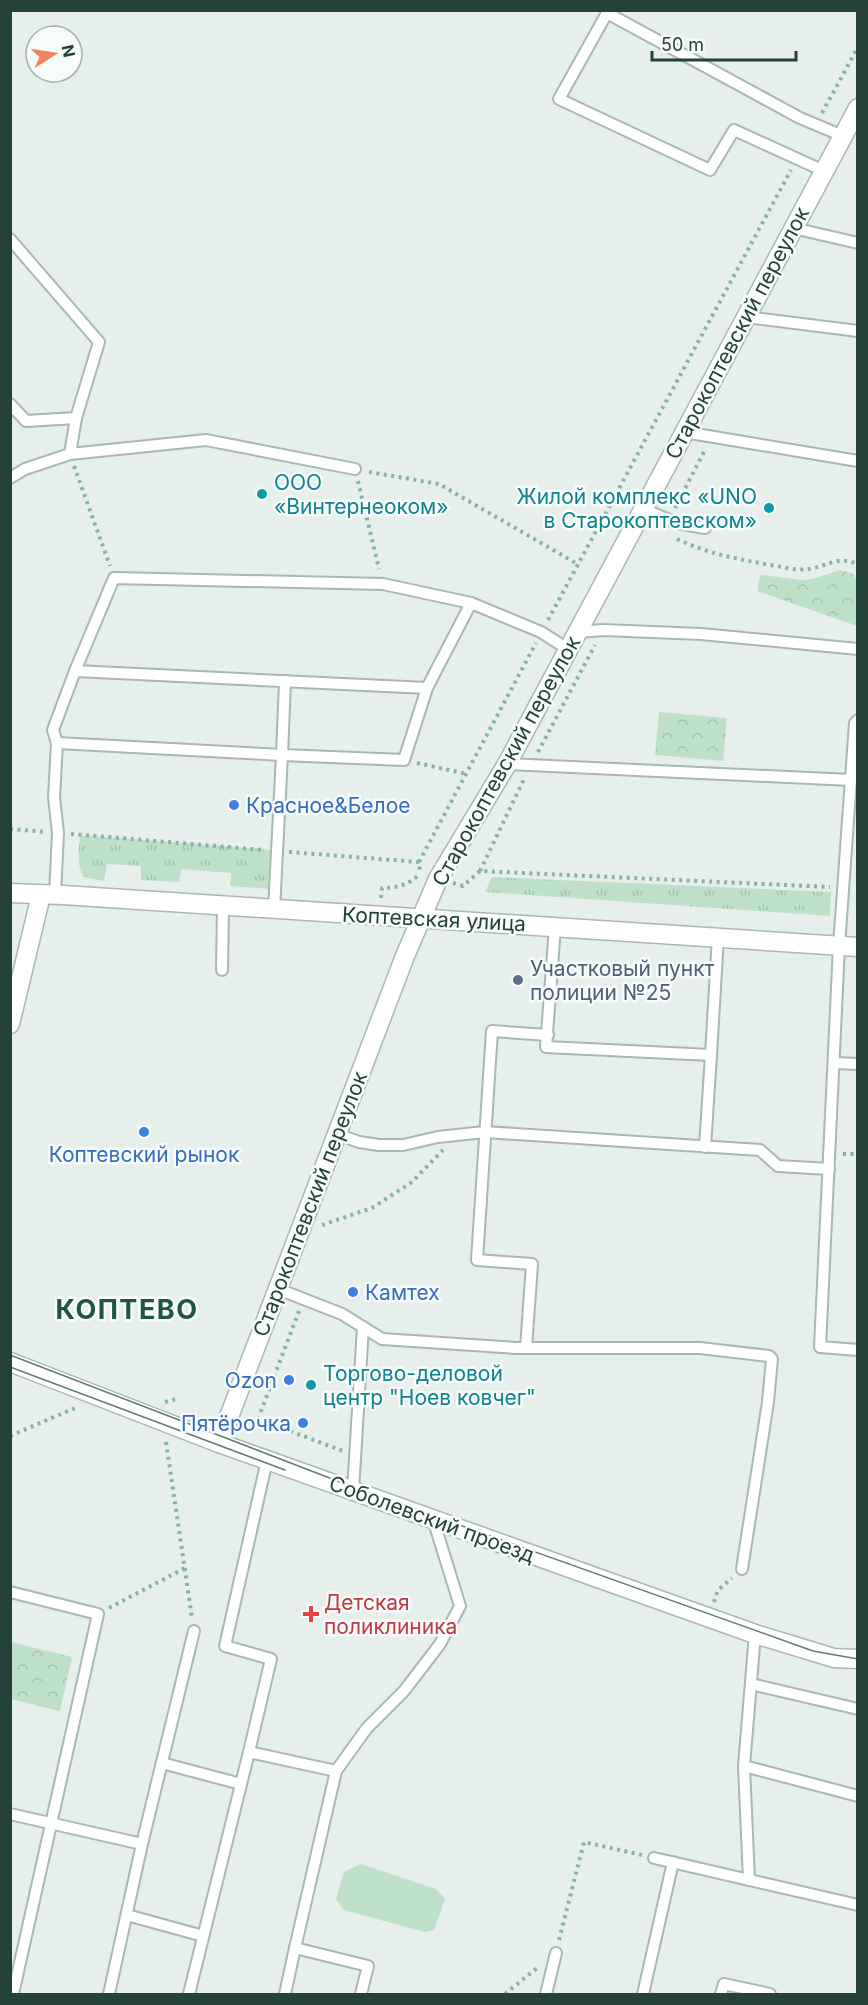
<svg xmlns="http://www.w3.org/2000/svg" width="868" height="2005" viewBox="0 0 868 2005" font-family="Inter,sans-serif">
<style>
.grass{fill:url(#grass-tufts)}
.park{fill:url(#park-crowns)}
.pitch{fill:#bfe0c8}
.lines{fill:none;stroke-linecap:round;stroke-linejoin:round}
.service-casing{stroke:#a8b8b2;stroke-width:14}
.minor-casing{stroke:#a8b8b2;stroke-width:21}
.tertiary-casing{stroke:#a8b8b2;stroke-width:21}
.path{stroke:#86b3a5;stroke-width:4;stroke-dasharray:3 4.5;stroke-linecap:butt}
.service{stroke:#fff;stroke-width:10}
.minor{stroke:#fff;stroke-width:18}
.tertiary{stroke:#fff;stroke-width:18}
.tram{stroke:#5f7d75;stroke-width:1.5}
.culture-dot{fill:#0f9aa8;stroke:#f7fbf9;stroke-width:2}
.shop-dot{fill:#3f7fe0;stroke:#f7fbf9;stroke-width:2}
.service-dot{fill:#5c6f8a;stroke:#f7fbf9;stroke-width:2}
.health-dot{fill:#e0444e;stroke:#f7fbf9;stroke-width:2}
.labels{text-anchor:middle;dominant-baseline:central;stroke-width:5;stroke-linejoin:round;paint-order:stroke}
.street-label{font-size:21px;fill:#24423a;stroke:#f7fbf9}
.culture-label{font-size:21px;fill:#0d838f;stroke:#f7fbf9;text-anchor:start}
.shop-label{font-size:21px;fill:#366cbe;stroke:#f7fbf9;text-anchor:start}
.service-label{font-size:21px;fill:#4e5e75;stroke:#f7fbf9;text-anchor:start}
.health-label{font-size:21px;fill:#be3a42;stroke:#f7fbf9;text-anchor:start}
.district-label{font-size:27px;font-weight:bold;letter-spacing:1.5px;fill:#1f5548;stroke:#f7fbf9}
</style>
<defs>
<pattern id="grass-tufts" width="24" height="20" patternUnits="userSpaceOnUse" patternTransform="scale(1.5)"><rect width="24" height="20" fill="#bfe0c8"/><path d="M3 7l-1-3M5 7V3M7 7l1-3M15 17l-1-3M17 17v-4M19 17l1-3" fill="none" stroke="#a4c1ad"/></pattern>
<pattern id="park-crowns" width="20" height="18" patternUnits="userSpaceOnUse" patternTransform="scale(1.5)"><rect width="20" height="18" fill="#bfe0c8"/><path d="M2 6a3 3 0 1 1 6 0M12 15a3 3 0 1 1 6 0" fill="none" stroke="#a4c1ad"/></pattern>
</defs>
<rect width="100%" height="100%" fill="#e6efeb"/>
<g class="grass">
<path d="M80,835L272,850L270,889L230,886L231,873L181,869L179,882L141,880V866L107,864L104,881L84,877C76,865 79,850 80,835Z"/>
<path d="M492,877L831,892L830,916L485,892Z"/>
</g>
<g class="park">
<path d="M840,570L853,574L857,580V626L757,591L760,577L762,575L802,580L813,579Z"/>
<path d="M659,712L727,718L723,761L655,755Z"/>
<path d="M11,1642L72,1657L60,1711L11,1699Z"/>
</g>
<path class="pitch" d="M361,1864L436,1889L445,1899L434,1930L424,1932L344,1910L336,1899L344,1872Z"/>
<g class="lines">
<g class="service-casing">
<g id="service">
<path d="M824,171L734,130L710,170L559,99L607,13L800,118L843,136"/>
<path d="M793,228L858,243"/>
<path d="M10,239L99,342L76,418L26,421L10,404"/>
<path d="M746,317L858,331"/>
<path d="M684,432L858,461"/>
<path d="M70,454L76,418"/>
<path d="M10,478L25,469L70,454L206,440L355,469"/>
<path d="M643,509L677,523L705,528"/>
<path d="M578,632L603,630L701,634L858,649"/>
<path d="M75,671L114,578L383,584L471,603"/>
<path d="M285,681L282,755L404,760L427,688"/>
<path d="M858,720L855,723L839,946L820,1347L858,1350"/>
<path d="M57,743L282,755L274,910"/>
<path d="M507,764L851,780"/>
<path d="M55,894L58,833L54,797L57,743L53,730L75,671L427,688L471,603L541,632L569,650"/>
<path d="M555,927L546,1047L711,1055L718,937"/>
<path d="M222,970L223,906"/>
<path d="M834,1063L858,1064"/>
<path d="M337,1134L359,1142L379,1145H403L438,1137L485,1132L760,1150L778,1166L829,1169"/>
<path d="M705,1147L711,1055"/>
<path d="M278,1289L342,1314L382,1339L516,1348H700L769,1356L772,1359L768,1402L742,1569"/>
<path d="M526,1348L532,1264L477,1260L492,1031L548,1035"/>
<path d="M353,1491L363,1327"/>
<path d="M10,1592L98,1614L13,1994"/>
<path d="M751,1684L858,1709"/>
<path d="M249,1752L271,1659L225,1646L267,1460"/>
<path d="M162,1763L241,1784"/>
<path d="M744,1766L858,1796"/>
<path d="M336,1771L367,1728L404,1691L440,1644L460,1606L433,1519"/>
<path d="M10,1814L142,1844L194,1631"/>
<path d="M654,1858L858,1905"/>
<path d="M749,1880L744,1766L755,1634"/>
<path d="M127,1915L203,1936"/>
<path d="M109,1994L142,1844"/>
<path d="M189,1994L249,1752L336,1771L295,1948"/>
<path d="M285,1994L295,1948L368,1966L361,1994"/>
<path d="M546,1994L556,1953"/>
<path d="M643,1994L673,1862"/>
<path d="M721,1994L724,1984L770,1994"/>
</g>
</g>
<g class="minor-casing">
<g id="minor">
<path d="M10,1024L41,895"/>
<path d="M10,1362L219,1443L755,1634L834,1658L858,1659"/>
<path d="M219,1443L405,956L438,879L507,764L858,108"/>
</g>
</g>
<g class="tertiary-casing">
<path id="tertiary" d="M10,893L63,895L858,947"/>
</g>
<g class="path">
<path d="M822,113L858,47"/>
<path d="M74,466L110,566"/>
<path d="M369,472L439,484L579,565"/>
<path d="M358,481L379,569"/>
<path d="M675,508L706,448"/>
<path d="M677,539C709,554 737,559 771,565C783,567 796,571 808,569C826,567 840,554 858,565"/>
<path d="M548,620L791,170"/>
<path d="M538,752L595,645"/>
<path d="M417,763L467,774"/>
<path d="M10,829L46,832"/>
<path d="M71,834L264,850"/>
<path d="M289,852L419,862L420,874"/>
<path d="M419,862L536,643"/>
<path d="M480,871L525,777"/>
<path d="M453,883L463,886L480,871L830,887"/>
<path d="M381,898L382,888C398,888 408,885 420,874"/>
<path d="M843,1154H858"/>
<path d="M322,1225L372,1208L412,1182L443,1150"/>
<path d="M299,1311L258,1419L343,1451"/>
<path d="M165,1402L176,1399"/>
<path d="M10,1436L75,1408"/>
<path d="M166,1442L192,1618"/>
<path d="M714,1602L718,1590L732,1578"/>
<path d="M109,1608L185,1568"/>
<path d="M559,1940L584,1842L642,1855"/>
<path d="M505,1994L537,1968"/>
</g>
<use href="#service" class="service"/>
<use href="#minor" class="minor"/>
<use href="#tertiary" class="tertiary"/>
<g class="tram">
<path d="M10,1355L353,1487L813,1651L858,1659"/>
<path d="M10,1367L285,1470"/>
</g>
</g>
<g class="culture-dot">
<circle cx="262" cy="494" r="6"/>
<circle cx="769" cy="508" r="6"/>
<circle cx="311" cy="1385" r="6"/>
</g>
<g class="shop-dot">
<circle cx="234" cy="805" r="6"/>
<circle cx="144" cy="1132" r="6"/>
<circle cx="353" cy="1292" r="6"/>
<circle cx="289" cy="1380" r="6"/>
<circle cx="303" cy="1423" r="6"/>
</g>
<circle class="service-dot" cx="518" cy="980" r="6"/>
<path class="health-dot" d="M308 1605h6v6h6v6h-6v6h-6v-6h-6v-6h6z"/>
<g class="labels">
<g class="street-label">
<text transform="translate(737 333) rotate(-62)">Старокоптевский переулок</text>
<text transform="translate(506 761) rotate(-61)">Старокоптевский переулок</text>
<text transform="translate(434 919) rotate(3)">Коптевская улица</text>
<text transform="translate(310 1204) rotate(-69)">Старокоптевский переулок</text>
<text transform="translate(432 1519) rotate(20)">Соболевский проезд</text>
</g>
<g class="culture-label">
<text x="274" y="482">ООО<tspan x="274" dy="24">«Винтернеоком»</tspan></text>
<text x="757" y="496" text-anchor="end">Жилой комплекс «UNO<tspan x="757" dy="24">в Старокоптевском»</tspan></text>
<text x="323" y="1373">Торгово-деловой<tspan x="323" dy="24">центр "Ноев ковчег"</tspan></text>
</g>
<g class="shop-label">
<text x="246" y="805">Красное&amp;Белое</text>
<text x="144" y="1154" text-anchor="middle">Коптевский рынок</text>
<text x="365" y="1292">Камтех</text>
<text x="277" y="1380" text-anchor="end">Ozon</text>
<text x="291" y="1423" text-anchor="end">Пятёрочка</text>
</g>
<g class="service-label">
<text x="530" y="968">Участковый пункт<tspan x="530" dy="24">полиции №25</tspan></text>
</g>
<g class="health-label">
<text x="324" y="1602">Детская<tspan x="324" dy="24">поликлиника</tspan></text>
</g>
<g class="district-label">
<text x="127" y="1309">КОПТЕВО</text>
</g>
</g>
<rect width="868" height="2005" fill="none" stroke="#24423a" stroke-width="24"/>
<g transform="translate(54 54) rotate(78)"><circle r="28" fill="#f7fbf9" stroke="#a3b1ad" stroke-width="1.5"/>
<path d="M0-4.5L10 22L0 15L-10 22Z" fill="#f4845f"/>
<text y="-9" font-size="16" font-weight="bold" text-anchor="middle" fill="#24423a">N</text>
</g>
<path d="M652 51v9h144v-9" fill="none" stroke="#24423a" stroke-width="3"/>
<text x="661" y="51" font-size="18" fill="#24423a" stroke="#f7fbf9" stroke-width="4.5" paint-order="stroke">50 m</text>
</svg>
